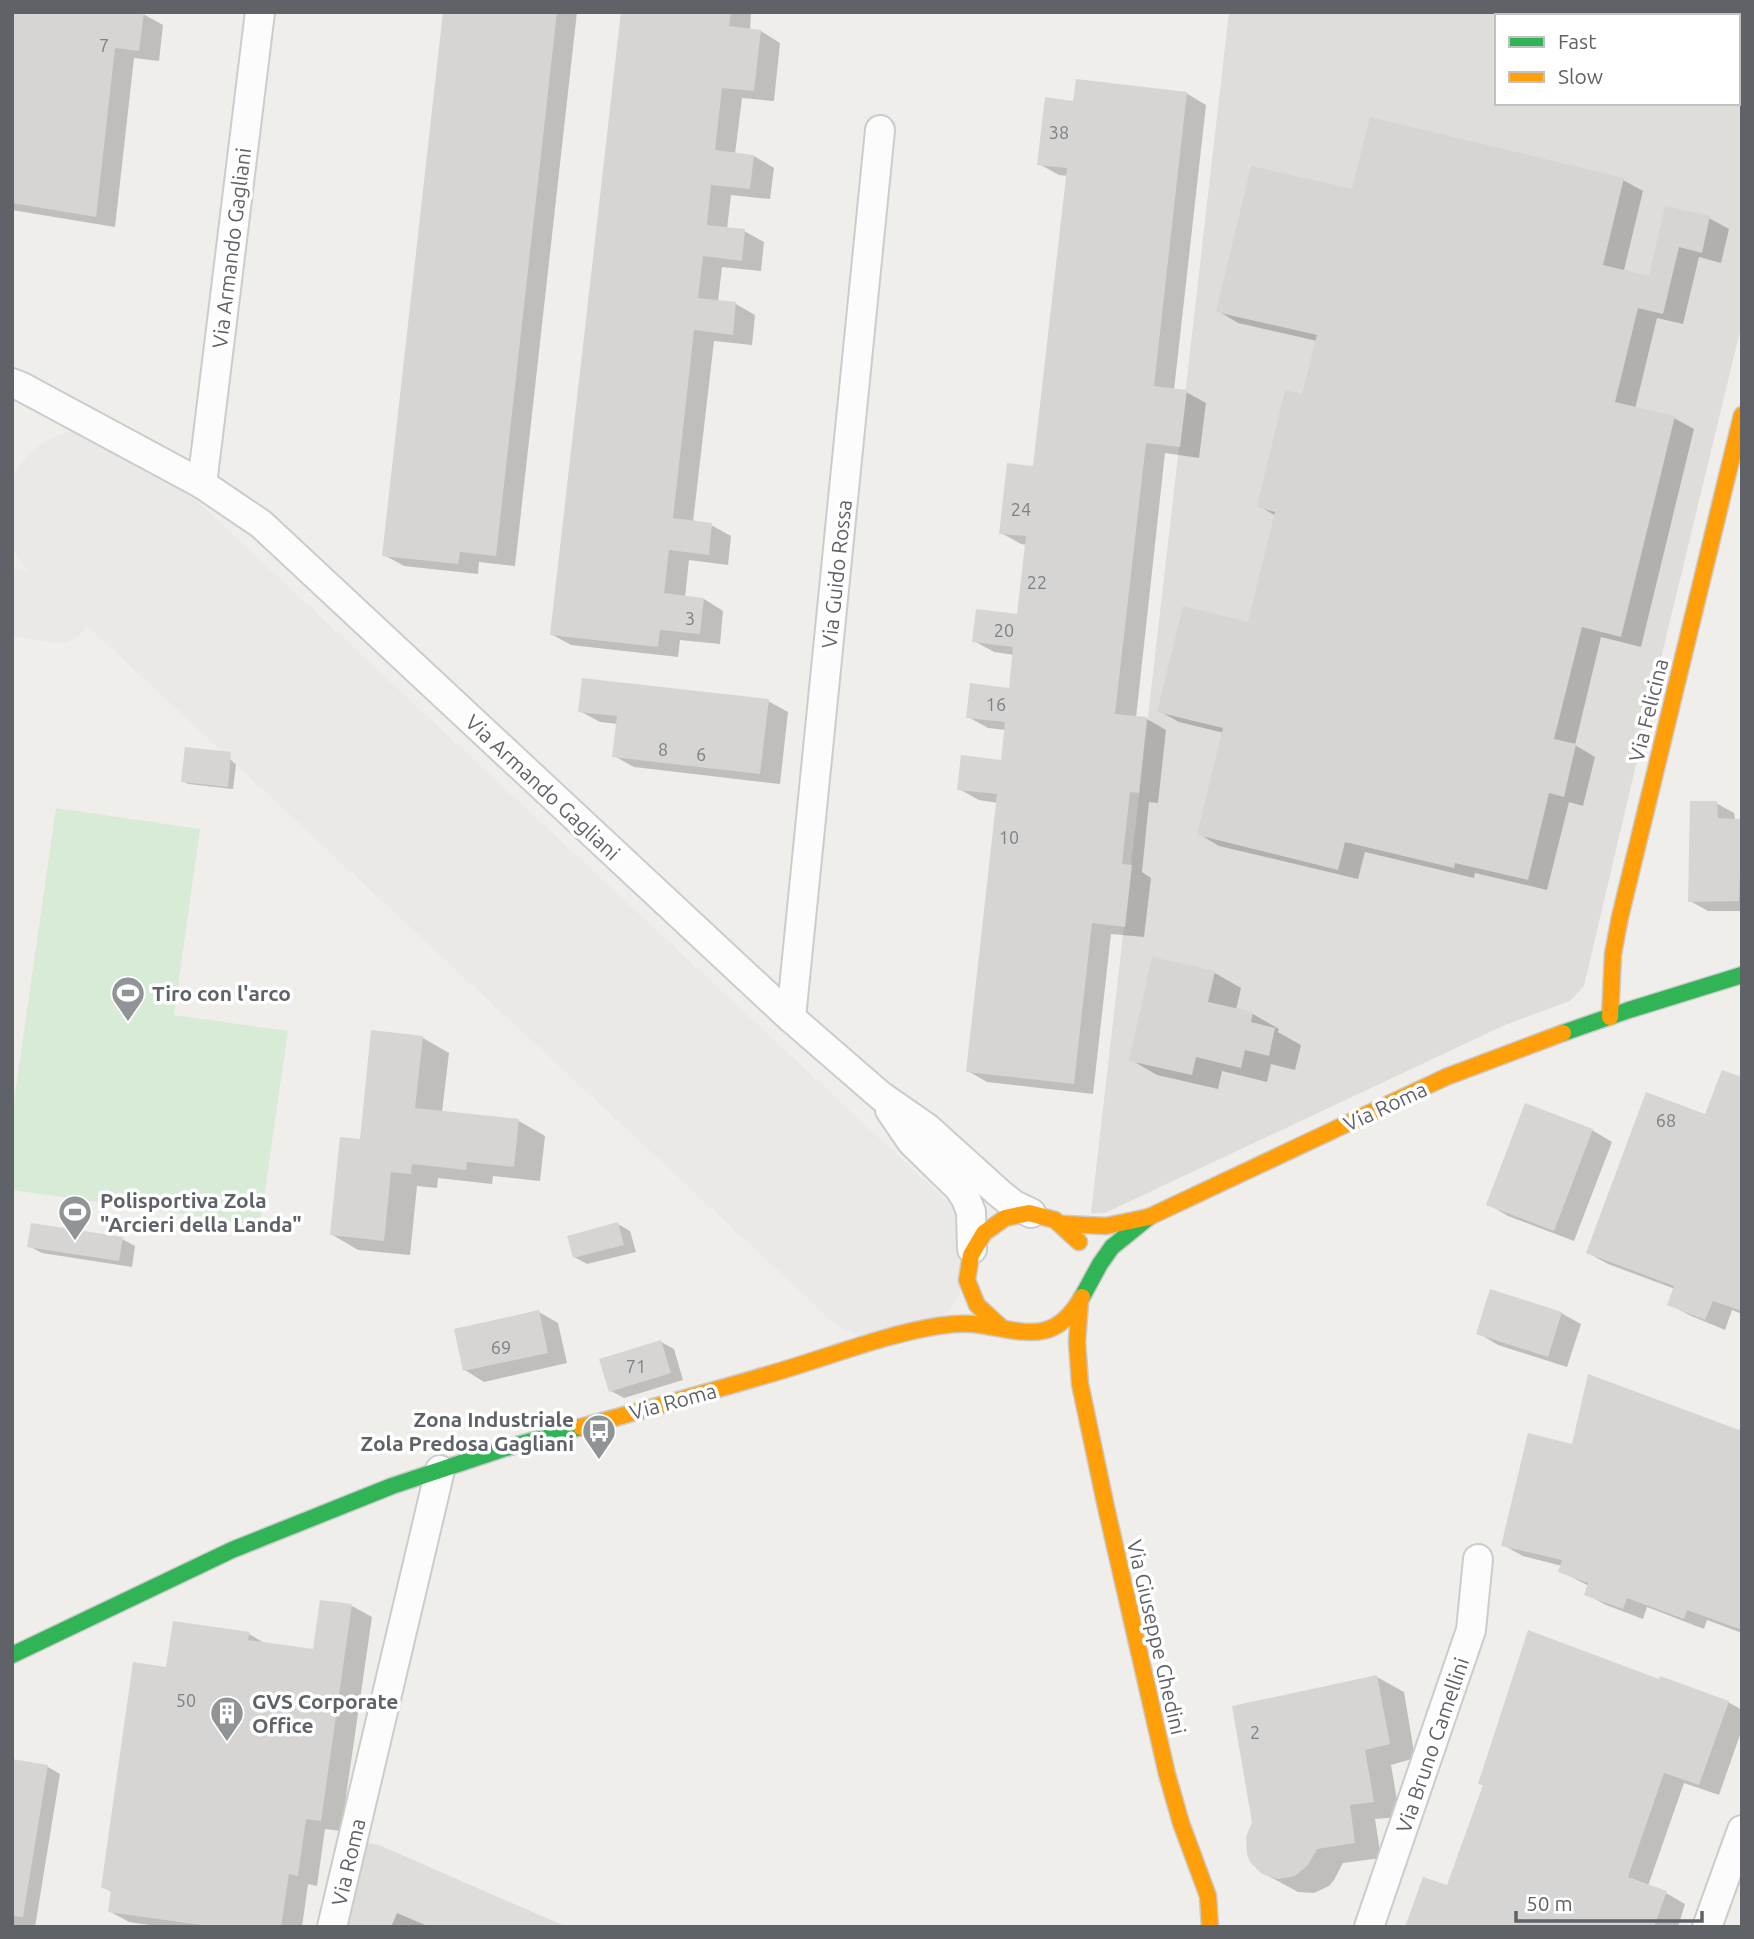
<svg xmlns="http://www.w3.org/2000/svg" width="1754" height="1939" viewBox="0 0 1754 1939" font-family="Ubuntu,sans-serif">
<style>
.industrial{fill:#dfddda;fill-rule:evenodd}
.green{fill:#d8ebd6}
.shadow{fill:#0003}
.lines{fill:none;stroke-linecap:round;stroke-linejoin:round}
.taxiway{stroke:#eae9e7;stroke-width:66}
.runway{stroke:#eae9e7;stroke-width:166}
.building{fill:#d6d5d3}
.street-casing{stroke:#cbcccc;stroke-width:32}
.fast-casing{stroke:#cacacb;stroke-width:19}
.slow-casing{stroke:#cacacb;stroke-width:19}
.street{stroke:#fdfcfc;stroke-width:28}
.fast{stroke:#30b455;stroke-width:16}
.slow{stroke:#ff9f0a;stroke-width:16}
.labels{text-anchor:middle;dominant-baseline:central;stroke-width:7;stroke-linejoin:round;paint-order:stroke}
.number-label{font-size:18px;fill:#7e8184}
.street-label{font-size:21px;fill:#5f6368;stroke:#fff}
.poi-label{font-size:21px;font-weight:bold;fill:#5f6368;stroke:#fff;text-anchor:start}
</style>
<rect width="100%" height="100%" fill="#efeeea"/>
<g class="industrial">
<path d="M1229,12H1742V323L1662,654L1584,986L1570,1001L1505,1025L1105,1213H1091ZM1497,16H1738V103H1497Z"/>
<path d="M368,1843L379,1845L567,1927H347Z"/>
</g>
<path class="green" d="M56,808L200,829L174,1015L288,1031L260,1225L12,1190V1115Z"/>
<g class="shadow">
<path d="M12,12L143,14L163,25L159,61L134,58L115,227L12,210Z"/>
<path d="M445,12H577L515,566L479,562L478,574L404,566L384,555Z"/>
<path d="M622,12H751L750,30L761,31L780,43L774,101L742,98L735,154L754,156L774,168L770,199L731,195L727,229L744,231L764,242L761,271L722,267L718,302L736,304L755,315L752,345L714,341L693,522L711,525L731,536L728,565L689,560L685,597L704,599L723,611L720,644L680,640L678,657L571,645L551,634Z"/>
<path d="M1186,93L1206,105L1174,390L1186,392L1206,403L1199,458L1165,453L1136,718L1147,719L1166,730L1158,803L1149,802L1142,872L1151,878L1144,937L1111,934L1093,1094L987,1082L968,1071L998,803L979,800L959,789L1003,762L1006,730L988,728L968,717L1010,690L1014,655L994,652L974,641L1019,616L1027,545L1021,544L1001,533L1035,468L1068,176L1059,175L1039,164L1075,103Z"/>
<path d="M1623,180L1643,191L1624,270L1650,278L1666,208L1709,218L1729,229L1721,263L1699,257L1683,324L1657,318L1635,409L1674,418L1694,429L1641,647L1601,637L1575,745L1595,757L1583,806L1569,802L1547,890L1475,873L1474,878L1365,852L1358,879L1219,846L1199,834L1224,733L1179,722L1159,711L1249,624L1276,516L1259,506L1304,396L1317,341L1238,323L1218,311L1353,191Z"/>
<path d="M768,701L788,712L780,784L634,767L614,756L618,724L600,722L580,711Z"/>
<path d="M186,749L231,754L237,757L233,789L188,784L183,781Z"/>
<path d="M1716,803L1734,813L1735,820L1742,821V911H1708L1690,901Z"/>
<path d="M1215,973L1241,988L1236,1010L1253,1014L1279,1029L1278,1032L1301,1045L1295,1070L1271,1064L1267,1082L1222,1071L1218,1089L1157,1075L1131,1060Z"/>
<path d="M423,1038L449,1053L442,1112L519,1121L545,1136L540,1181L493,1176L492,1184L438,1178L437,1188L417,1186L410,1255L358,1250L331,1234L361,1141Z"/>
<path d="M1742,1079V1314L1732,1310L1725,1330L1689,1315L1669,1304L1675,1289L1608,1264L1588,1253L1706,1116Z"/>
<path d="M1526,1105L1592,1130L1612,1142L1574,1241L1508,1216L1488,1204Z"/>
<path d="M618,1224L630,1231L636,1252L587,1264L574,1257Z"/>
<path d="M122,1239L135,1246L132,1267L42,1253L29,1246Z"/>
<path d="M539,1312L558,1323L567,1363L484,1382L465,1370Z"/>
<path d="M1561,1313L1581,1324L1567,1367L1498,1345L1478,1333Z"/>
<path d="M661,1342L674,1349L683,1380L624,1398L611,1391Z"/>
<path d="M1742,1433V1633L1707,1620L1704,1629L1647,1607L1643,1619L1606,1605L1586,1594L1589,1586L1560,1571L1562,1566L1523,1556L1503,1545L1573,1446Z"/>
<path d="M322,1602L352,1606L372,1617L341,1831L325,1829L317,1886L308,1884L302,1927H162L129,1922L109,1911L112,1892L103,1887L168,1669L249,1634L268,1645L315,1651Z"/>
<path d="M1377,1677L1404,1692L1415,1758L1391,1765L1400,1817L1375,1819L1381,1858L1343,1863L1334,1880L1329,1886L1314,1893L1298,1892L1263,1873Z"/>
<path d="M1660,1682L1728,1702L1742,1710V1729L1719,1795L1684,1783L1648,1886L1666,1893L1685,1904L1678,1927H1407Z"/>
<path d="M12,1761L48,1767L60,1774L35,1927H12Z"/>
<path d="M397,1913L430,1927H391Z"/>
</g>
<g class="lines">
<path class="taxiway" d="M12,602L58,610L114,538"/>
<path class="runway" d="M88,513L885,1257"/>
</g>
<g class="building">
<path d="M12,12H144L139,51L115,48L96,217L12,203Z"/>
<path d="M443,12H557L496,556L460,552L458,564L382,556Z"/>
<path d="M621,12H731L729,26L761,30L754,91L722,88L715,150L754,155L750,189L711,185L707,225L745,229L742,261L703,256L698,298L736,302L733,335L694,330L673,518L712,523L709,555L669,550L664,593L704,598L700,634L660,630L658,647L550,635Z"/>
<path d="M1076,79L1187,92L1154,386L1187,390L1180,447L1146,443L1115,714L1147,717L1139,793L1130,792L1122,864L1132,865L1125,927L1092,923L1074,1084L966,1072L997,794L957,790L961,755L1001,760L1005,722L966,718L970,683L1009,688L1013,647L972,642L976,609L1017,614L1026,536L999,534L1007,463L1033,466L1067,168L1037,165L1045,97L1073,101Z"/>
<path d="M1370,117L1624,178L1603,265L1649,276L1665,206L1710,216L1702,253L1679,247L1663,314L1638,308L1615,402L1675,416L1621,637L1582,627L1554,739L1576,744L1564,797L1549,793L1528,880L1455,863L1454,868L1345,842L1338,870L1197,835L1223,728L1157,712L1183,606L1248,622L1275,512L1257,507L1285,390L1302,394L1317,335L1216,312L1251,166L1352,189Z"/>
<path d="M582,678L769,699L760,774L612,757L617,716L578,712Z"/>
<path d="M185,747L231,752L228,787L181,782Z"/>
<path d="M1690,801H1717L1718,818L1742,819L1739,901L1688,902Z"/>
<path d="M1152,957L1215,971L1208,1002L1253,1012L1251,1022L1275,1028L1269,1056L1245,1050L1241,1068L1196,1057L1192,1075L1129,1061Z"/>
<path d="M371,1030L423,1036L415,1108L519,1119L514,1167L467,1162L466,1170L412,1164L411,1174L391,1172L384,1241L330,1235L340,1137L360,1139Z"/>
<path d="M1722,1070L1742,1077V1311L1713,1301L1705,1320L1667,1305L1674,1286L1586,1253L1646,1092L1705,1114Z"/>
<path d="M1525,1103L1593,1129L1554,1231L1486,1205Z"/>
<path d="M618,1222L624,1245L573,1258L567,1236Z"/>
<path d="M31,1223L123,1237L119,1261L27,1247Z"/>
<path d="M1490,1289L1562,1312L1548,1357L1476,1334Z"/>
<path d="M539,1310L548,1353L463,1371L454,1329Z"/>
<path d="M661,1340L671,1373L609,1392L599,1359Z"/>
<path d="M1588,1374L1742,1431V1630L1687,1610L1684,1619L1627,1598L1623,1609L1584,1595L1588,1583L1558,1572L1562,1560L1501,1546L1528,1433L1572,1444Z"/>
<path d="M320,1600L352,1604L321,1821L306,1819L298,1876L289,1874L281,1927H215L108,1912L111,1890L101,1888L133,1662L166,1667L173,1621L250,1632L248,1640L313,1649Z"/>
<path d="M1528,1630L1659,1679L1660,1676L1729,1701L1699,1785L1664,1773L1628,1877L1667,1891L1654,1927H1405L1423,1877L1447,1885L1483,1785L1478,1784Z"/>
<path d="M1377,1675L1390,1744L1365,1750L1374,1802L1350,1805L1355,1843L1317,1849L1308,1865L1295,1876L1278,1879L1262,1874L1250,1862L1247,1854L1246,1837L1252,1822L1232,1706Z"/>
<path d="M12,1759L48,1765L23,1917L12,1916Z"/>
</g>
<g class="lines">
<g class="street-casing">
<g id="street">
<path d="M12,383L22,387L202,484L261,524L791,1018L881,1096L927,1128L999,1193L1014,1205L1031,1213"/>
<path d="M202,484L260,12"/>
<path d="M791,1018L880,130"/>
<path d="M890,1110L911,1141L959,1188L966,1199L971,1212L972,1249"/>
<path d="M332,1927L440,1470"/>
<path d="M1369,1927L1471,1630L1478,1559"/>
<path d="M1707,1927L1742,1830"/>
</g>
</g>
<g class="fast-casing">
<g id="fast">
<path d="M1563,1033L1629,1010L1742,975"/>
<path d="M1082,1297L1100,1264L1112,1247L1149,1217"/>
<path d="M12,1655L232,1550L392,1486L506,1448L581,1427"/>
</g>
</g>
<g class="slow-casing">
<g id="slow">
<path d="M1610,1017L1613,954L1620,917L1742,415"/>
<path d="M1064,1224L1106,1226L1149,1217L1446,1077L1563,1033"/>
<path d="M1080,1302L1077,1342L1080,1384L1106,1507L1167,1774L1181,1823L1208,1896L1210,1927"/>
<path d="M1002,1328L977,1305L967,1280L971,1255L984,1233L1005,1218L1029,1213L1055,1220L1079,1242"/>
<path d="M581,1427C651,1408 721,1389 790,1368C839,1353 888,1334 938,1326C951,1324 968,1323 981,1325C1026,1332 1055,1345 1082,1297"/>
</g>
</g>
<use href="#street" class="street"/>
<use href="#fast" class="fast"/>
<use href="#slow" class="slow"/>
</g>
<defs>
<g id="stadium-pin" transform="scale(1.75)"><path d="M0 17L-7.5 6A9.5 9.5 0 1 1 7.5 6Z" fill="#919496" stroke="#fff"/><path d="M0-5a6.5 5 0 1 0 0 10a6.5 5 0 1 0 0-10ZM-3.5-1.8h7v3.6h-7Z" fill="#fff"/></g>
<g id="bus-pin" transform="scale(1.75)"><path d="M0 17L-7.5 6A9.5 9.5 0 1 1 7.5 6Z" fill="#919496" stroke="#fff"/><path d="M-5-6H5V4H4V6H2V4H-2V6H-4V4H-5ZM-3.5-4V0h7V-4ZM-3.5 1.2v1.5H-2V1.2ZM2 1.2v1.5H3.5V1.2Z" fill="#fff"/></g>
<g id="building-pin" transform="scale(1.75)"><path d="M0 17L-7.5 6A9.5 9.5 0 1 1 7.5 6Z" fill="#919496" stroke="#fff"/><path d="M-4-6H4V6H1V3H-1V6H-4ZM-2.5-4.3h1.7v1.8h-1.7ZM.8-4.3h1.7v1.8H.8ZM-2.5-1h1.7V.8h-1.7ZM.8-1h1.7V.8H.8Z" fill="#fff"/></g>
</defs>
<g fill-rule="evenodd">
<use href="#stadium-pin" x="128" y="993"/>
<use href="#stadium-pin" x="75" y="1212"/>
<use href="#bus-pin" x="599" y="1431"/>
<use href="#building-pin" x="227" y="1713"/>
</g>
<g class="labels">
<g class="number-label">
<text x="104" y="45">7</text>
<text x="1059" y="132">38</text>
<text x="1021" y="509">24</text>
<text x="1037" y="582">22</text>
<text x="690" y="618">3</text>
<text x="1004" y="630">20</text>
<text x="996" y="704">16</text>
<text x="663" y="749">8</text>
<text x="701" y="754">6</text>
<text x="1009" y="837">10</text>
<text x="1666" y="1120">68</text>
<text x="501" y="1347">69</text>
<text x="636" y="1366">71</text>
<text x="186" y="1700">50</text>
<text x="1255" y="1732">2</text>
</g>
<g class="street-label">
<text transform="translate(231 248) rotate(-83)">Via Armando Gagliani</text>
<text transform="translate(836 574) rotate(-84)">Via Guido Rossa</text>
<text transform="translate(1648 710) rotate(-76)">Via Felicina</text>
<text transform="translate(543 787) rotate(43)">Via Armando Gagliani</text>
<text transform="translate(1385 1106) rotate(-25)">Via Roma</text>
<text transform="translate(673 1401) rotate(-15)">Via Roma</text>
<text transform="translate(1157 1637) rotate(77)">Via Giuseppe Ghedini</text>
<text transform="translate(1432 1745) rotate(-71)">Via Bruno Camellini</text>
<text transform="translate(348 1862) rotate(-77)">Via Roma</text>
</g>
<g class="poi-label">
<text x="152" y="993">Tiro con l'arco</text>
<text x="100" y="1200">Polisportiva Zola<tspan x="100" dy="24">"Arcieri della Landa"</tspan></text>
<text x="574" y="1419" text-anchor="end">Zona Industriale<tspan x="574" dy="24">Zola Predosa Gagliani</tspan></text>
<text x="252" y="1701">GVS Corporate<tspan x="252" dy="24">Office</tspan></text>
</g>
</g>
<rect width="1754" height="1939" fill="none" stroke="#5f6368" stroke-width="28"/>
<rect x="1495" y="14" width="245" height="91" fill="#ffffff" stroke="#bfc1c3" stroke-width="2"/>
<rect x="1509" y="37" width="35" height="10" fill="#30b455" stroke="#bfc1c3" stroke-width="2"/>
<text x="1558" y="49" font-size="21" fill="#5f6368">Fast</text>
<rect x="1509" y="72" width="35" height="10" fill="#ff9f0a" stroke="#bfc1c3" stroke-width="2"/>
<text x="1558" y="84" font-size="21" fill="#5f6368">Slow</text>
<path d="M1516 1911v10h186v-10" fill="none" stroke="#5f6368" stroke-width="3.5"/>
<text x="1526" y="1911" font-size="21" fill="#5f6368" stroke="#ffffff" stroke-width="5" paint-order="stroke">50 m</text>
</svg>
